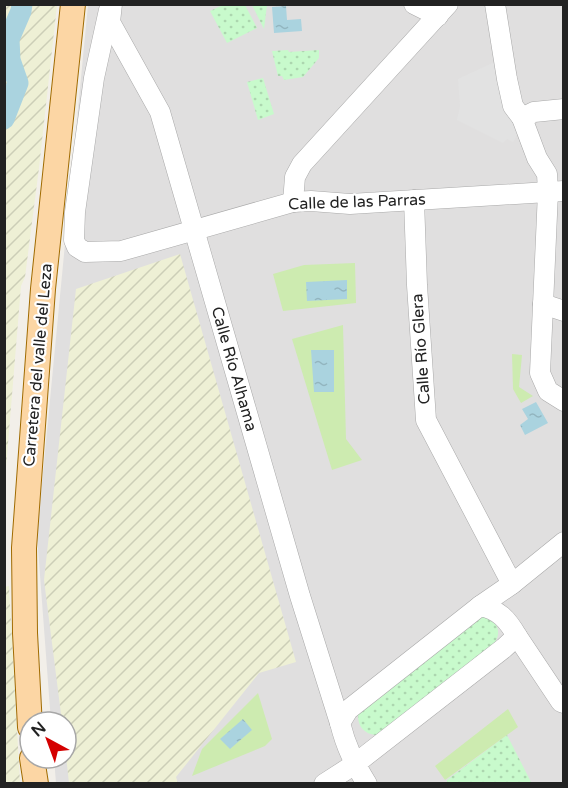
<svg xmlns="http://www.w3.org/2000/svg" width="568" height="788" viewBox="0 0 568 788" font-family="'Varela Round',sans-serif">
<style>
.residential{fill:#e0dfdf}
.farmland{fill:url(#farmland-furrows)}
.park{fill:url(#park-dots)}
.garden{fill:#cdebb0}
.parking{fill:#e2e2e2}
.water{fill:url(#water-ripples)}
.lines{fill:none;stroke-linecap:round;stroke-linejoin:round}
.canal{stroke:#aad3df;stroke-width:21}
.minor-casing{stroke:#a9a9a9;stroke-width:21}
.major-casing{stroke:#a06b00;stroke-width:26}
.minor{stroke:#fff;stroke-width:20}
.major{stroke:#fcd6a4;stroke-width:24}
.labels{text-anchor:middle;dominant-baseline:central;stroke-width:4.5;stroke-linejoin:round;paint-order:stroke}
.street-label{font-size:16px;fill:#222;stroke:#fff}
</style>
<defs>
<pattern id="farmland-furrows" width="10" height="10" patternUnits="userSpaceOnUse" patternTransform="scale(1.5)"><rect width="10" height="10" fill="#eef0d5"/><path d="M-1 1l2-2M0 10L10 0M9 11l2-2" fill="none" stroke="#ccceb7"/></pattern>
<pattern id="park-dots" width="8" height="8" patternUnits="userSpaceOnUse" patternTransform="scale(1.5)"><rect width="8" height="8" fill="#c8facc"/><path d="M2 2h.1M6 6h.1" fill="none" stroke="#acd6af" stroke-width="1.8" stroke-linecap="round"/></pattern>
<pattern id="water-ripples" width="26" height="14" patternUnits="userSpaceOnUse" patternTransform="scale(1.5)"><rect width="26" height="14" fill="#aad3df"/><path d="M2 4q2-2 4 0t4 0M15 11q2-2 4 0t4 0" fill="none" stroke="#92b5bf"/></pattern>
</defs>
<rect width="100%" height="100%" fill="#f2efe9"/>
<path class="residential" d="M88,5H563V783H56L54,758H66V722H51L37,535Z"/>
<g class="farmland">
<path d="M5,4L57,5L39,168L25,277L21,286L5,480Z"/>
<path d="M180,254L296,662L259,673L176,777L178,783H69L66,756V722H62L44,580L76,289Z"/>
<path d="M9,586L20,783H5L4,587Z"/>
</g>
<g class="park">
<path d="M223,5H245L257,28L227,43L210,11Z"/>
<path d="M252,5H267L264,29Z"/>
<path d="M288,50L289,52L319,50V58L303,77L284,80L282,76H278L272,51Z"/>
<path d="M263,78L274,114L258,120L247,82Z"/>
<path d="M487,616C504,629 499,637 489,652L380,735C364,736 355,725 359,709L470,617Z"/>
<path d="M507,735L531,782L528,784L447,783V780Z"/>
</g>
<g class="garden">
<path d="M355,263L356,303L283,311L273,274L304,265Z"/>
<path d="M343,325L346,439L362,460L332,470L292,339Z"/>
<path d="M512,354L522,355L519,387L533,396L521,403L513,389Z"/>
<path d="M258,693L272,739L265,746L192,776L202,749Z"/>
<path d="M508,709L518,727L445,780L435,766Z"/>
</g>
<path class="parking" d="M499,60L520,130L513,142L507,139L503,143L457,120L460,106L458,79Z"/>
<g class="water">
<path d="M286,6L287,20L301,19L302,31L274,33L272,7Z"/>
<path d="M347,280V299L307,301L306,282Z"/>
<path d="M311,350H334V392H314Z"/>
<path d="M536,402L548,423L525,435L520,425L528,419L522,409Z"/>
<path d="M243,719L252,730L230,749L220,739Z"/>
</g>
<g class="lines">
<path class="canal" d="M4,119L18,83L10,60L9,39L21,11L22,4"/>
<g class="minor-casing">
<g id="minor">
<path d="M112,4L110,22L160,112L300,596L340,723"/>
<path d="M414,4L438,16"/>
<path d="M495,4L507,79L513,106L522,118L537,158L547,174L548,192L540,373L548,391L564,401"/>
<path d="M109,10L94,78L75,212L74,240L77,247L85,252L121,251L293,202L311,201L350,204L564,191"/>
<path d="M522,118L534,112L564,109"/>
<path d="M414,200L417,285L426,420L512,584"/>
<path d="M293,202L295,177L302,164L448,4"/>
<path d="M543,304L564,311"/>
<path d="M480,606L512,584L564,542"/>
<path d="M517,636L561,702L564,703"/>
<path d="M324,784L355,764L504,648L517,636C507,619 499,610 480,606L348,710L340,723C346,747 354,763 367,784"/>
</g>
</g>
<g class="major-casing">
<g id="major">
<path d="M30,727L25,633L24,548L43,289L73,4"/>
<path d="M32,758L36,784"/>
</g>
</g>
<use href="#minor" class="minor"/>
<use href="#major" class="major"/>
</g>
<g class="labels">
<g class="street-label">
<text transform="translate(357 202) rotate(-2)">Calle de las Parras</text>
<text transform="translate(421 349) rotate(-94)">Calle Río Glera</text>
<text transform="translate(38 365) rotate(-85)">Carretera del valle del Leza</text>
<text transform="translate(234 369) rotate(74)">Calle Río Alhama</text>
</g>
</g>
<rect width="568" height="788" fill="none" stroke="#222222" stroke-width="12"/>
<g transform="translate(48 740) rotate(319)"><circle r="28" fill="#ffffff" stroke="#a7a7a7" stroke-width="1.5"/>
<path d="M0-4.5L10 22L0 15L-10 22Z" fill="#d40000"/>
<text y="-9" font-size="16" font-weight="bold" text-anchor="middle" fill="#222222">N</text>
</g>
</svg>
